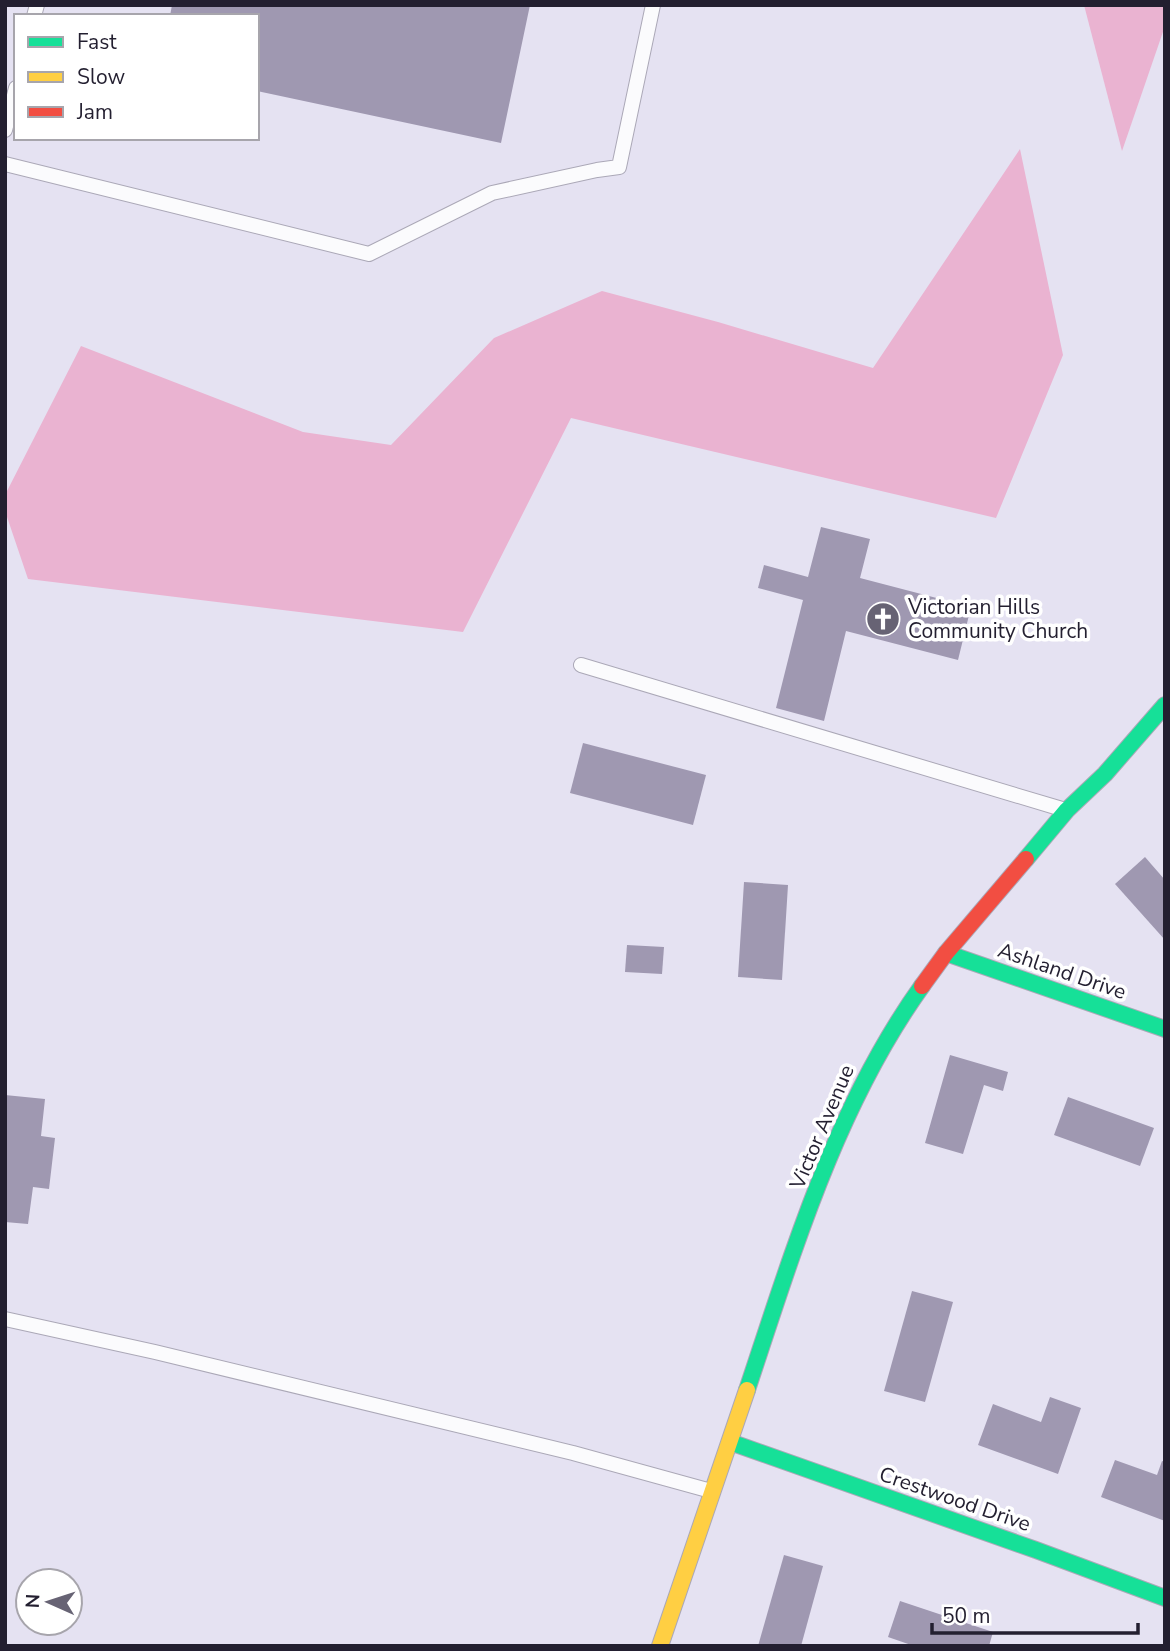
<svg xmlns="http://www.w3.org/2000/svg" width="1170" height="1651" viewBox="0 0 1170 1651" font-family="'Nunito Sans',sans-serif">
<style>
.green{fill:#eab3d1}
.building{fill:#9f98b1}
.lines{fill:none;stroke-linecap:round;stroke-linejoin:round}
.lane-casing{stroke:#aba8b7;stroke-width:16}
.fast-casing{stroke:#aba8b7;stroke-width:18}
.slow-casing{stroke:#aba8b7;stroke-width:18}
.jam-casing{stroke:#aba8b7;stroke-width:18}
.lane{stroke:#fbfbfd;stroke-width:14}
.fast{stroke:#16e098;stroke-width:16}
.slow{stroke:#ffcf43;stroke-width:16}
.jam{stroke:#f24e42;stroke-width:16}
.labels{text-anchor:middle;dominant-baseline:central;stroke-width:7;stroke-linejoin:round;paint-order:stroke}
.poi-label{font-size:21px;fill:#231f30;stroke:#fff;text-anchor:start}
.street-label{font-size:21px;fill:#231f30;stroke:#fff}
</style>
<rect width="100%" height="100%" fill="#e5e2f2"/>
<g class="green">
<path d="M1084,5H1165V26L1122,151Z"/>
<path d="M1020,149L1063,355L996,518L571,418L463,632L28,579L5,511V495L81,346L303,432L391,445L494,338L602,291L718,322L873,368Z"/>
</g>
<g class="building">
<path d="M172,5H530L501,143L257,91V16H170Z"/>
<path d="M821,527L870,539L860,578L971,607L958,660L846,631L824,721L776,708L803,600L758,588L764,565L808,577Z"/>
<path d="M583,743L706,775L693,825L570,793Z"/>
<path d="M1145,857L1165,880V940L1115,884Z"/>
<path d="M744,882L788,885L782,980L738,977Z"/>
<path d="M627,945L664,947L662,974L625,972Z"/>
<path d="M950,1055L1008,1072L1003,1091L984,1085L963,1154L925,1143Z"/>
<path d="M5,1095L45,1099L41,1136L55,1138L49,1189L33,1187L28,1224L5,1222Z"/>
<path d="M1068,1097L1154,1128L1140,1166L1054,1135Z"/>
<path d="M912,1291L953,1302L925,1402L884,1391Z"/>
<path d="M1050,1397L1081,1408L1058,1474L978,1445L993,1404L1041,1422Z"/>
<path d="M1115,1460L1157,1475L1162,1461L1165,1462V1521L1101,1497Z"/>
<path d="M784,1555L823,1566L801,1646H758Z"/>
<path d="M900,1601L993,1632L989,1646H914L888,1637Z"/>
</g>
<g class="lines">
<g class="lane-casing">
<g id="lane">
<path d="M34,16L37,5"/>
<path d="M5,130L16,88"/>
<path d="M5,164L369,254L492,193L597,170L619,167L653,5"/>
<path d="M581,665L1062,809"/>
<path d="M5,1319L155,1352L573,1453L711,1491"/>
</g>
</g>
<g class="fast-casing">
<g id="fast">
<path d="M1026,859L1067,810L1105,774L1165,705"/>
<path d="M946,953L1165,1029"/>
<path d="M747,1390C793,1252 836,1106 922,986"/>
<path d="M730,1442L1036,1550L1165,1598"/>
</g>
</g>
<g class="slow-casing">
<path id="slow" d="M660,1646L747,1390"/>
</g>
<g class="jam-casing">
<path id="jam" d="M922,986L946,953L1026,859"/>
</g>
<use href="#lane" class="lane"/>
<use href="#fast" class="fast"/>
<use href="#slow" class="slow"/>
<use href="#jam" class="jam"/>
</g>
<defs>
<g id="church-disc" transform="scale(1.75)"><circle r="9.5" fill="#676374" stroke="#fff"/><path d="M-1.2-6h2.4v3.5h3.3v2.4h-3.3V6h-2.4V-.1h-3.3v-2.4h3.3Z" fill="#fff"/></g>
</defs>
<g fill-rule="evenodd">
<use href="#church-disc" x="883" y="619"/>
</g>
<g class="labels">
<g class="poi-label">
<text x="908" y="607">Victorian Hills<tspan x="908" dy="24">Community Church</tspan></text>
</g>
<g class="street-label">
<text transform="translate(1062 971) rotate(19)">Ashland Drive</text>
<text transform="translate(822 1127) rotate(-67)">Victor Avenue</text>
<text transform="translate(955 1499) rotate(19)">Crestwood Drive</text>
</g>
</g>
<rect width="1170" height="1651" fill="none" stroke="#231f30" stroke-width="14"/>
<rect x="14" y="14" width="245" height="126" fill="#ffffff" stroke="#a7a5ac" stroke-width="2"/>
<rect x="28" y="37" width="35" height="10" fill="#16e098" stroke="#a7a5ac" stroke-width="2"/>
<text x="77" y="49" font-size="21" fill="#231f30">Fast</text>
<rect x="28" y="72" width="35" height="10" fill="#ffcf43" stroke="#a7a5ac" stroke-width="2"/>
<text x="77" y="84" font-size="21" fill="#231f30">Slow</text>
<rect x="28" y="107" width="35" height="10" fill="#f24e42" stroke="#a7a5ac" stroke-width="2"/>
<text x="77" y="119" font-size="21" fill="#231f30">Jam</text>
<g transform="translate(49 1602) rotate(273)"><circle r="33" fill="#ffffff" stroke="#a7a5ac" stroke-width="2"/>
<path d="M0-5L12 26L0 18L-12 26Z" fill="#676374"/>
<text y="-10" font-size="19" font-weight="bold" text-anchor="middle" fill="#231f30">N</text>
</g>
<path d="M932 1623v10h206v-10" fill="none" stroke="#231f30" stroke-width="3.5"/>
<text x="942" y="1623" font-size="21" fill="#231f30" stroke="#ffffff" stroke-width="5" paint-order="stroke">50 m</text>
</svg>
